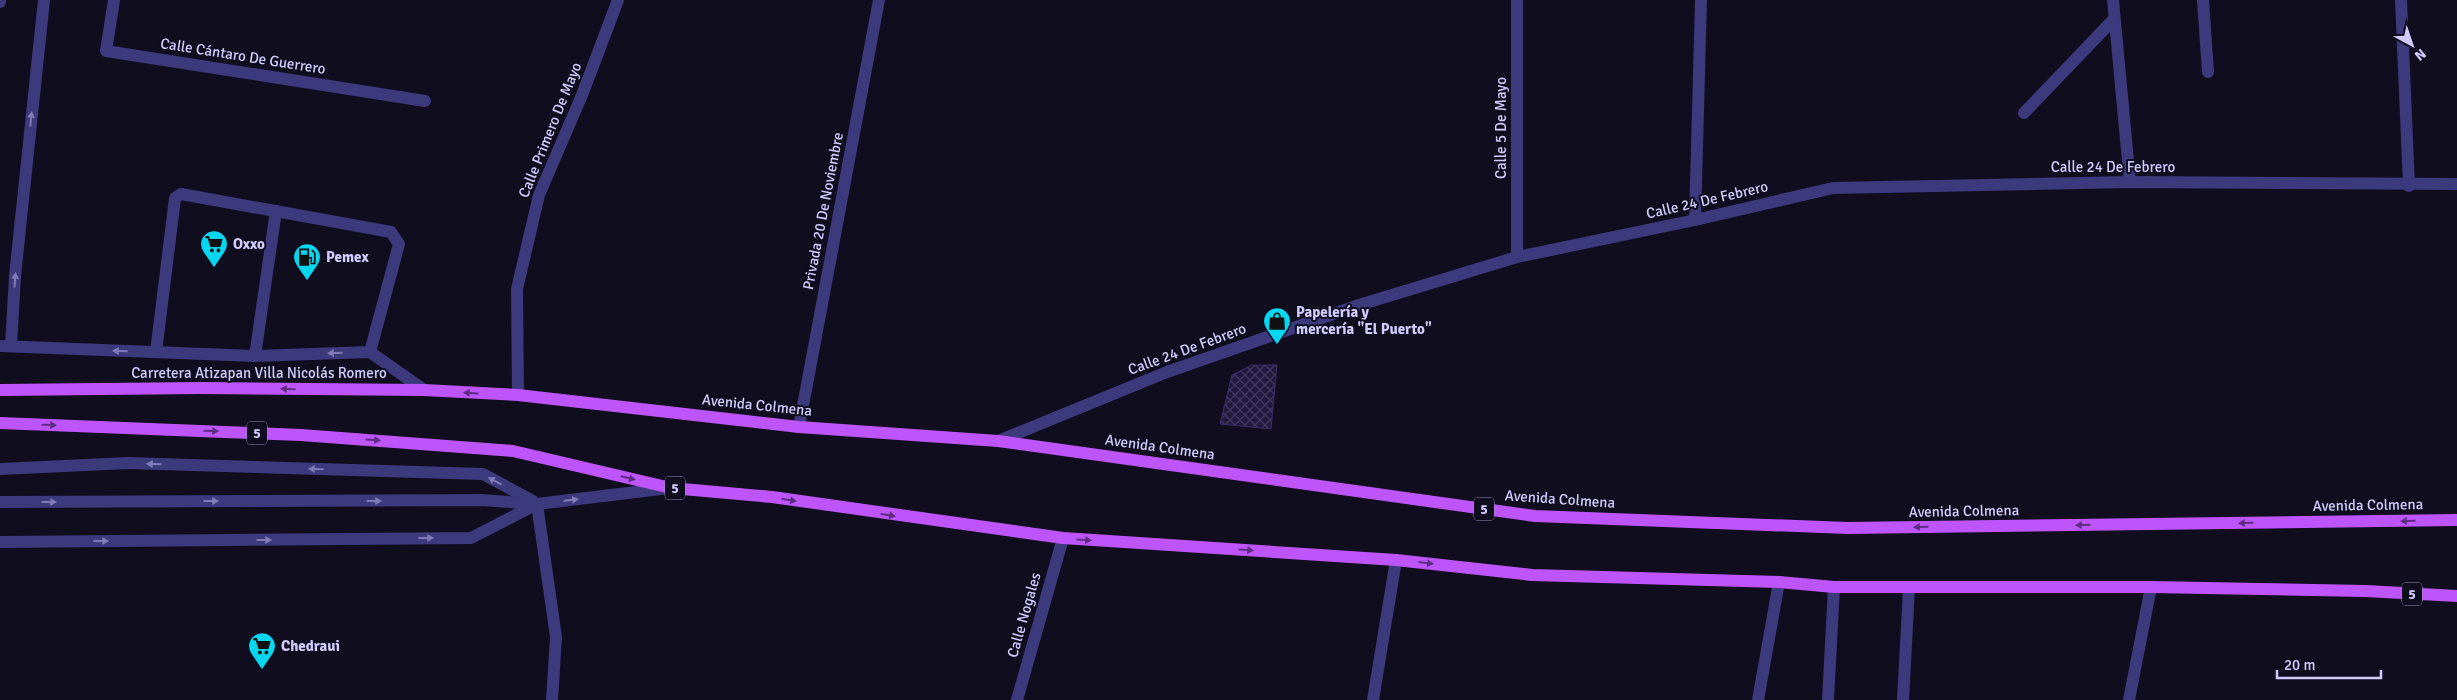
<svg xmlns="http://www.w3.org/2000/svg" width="2457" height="700" viewBox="0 0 2457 700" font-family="Signika,sans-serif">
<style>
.building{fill:url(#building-cross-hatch);stroke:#392c6b}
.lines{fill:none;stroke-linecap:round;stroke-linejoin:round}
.minor{stroke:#3c397d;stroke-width:12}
.major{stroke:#be55fb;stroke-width:12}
.oneway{fill:#807bb7}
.oneway2{fill:#5e2d82}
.labels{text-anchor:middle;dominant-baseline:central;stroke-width:4;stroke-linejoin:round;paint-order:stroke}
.shield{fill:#100d1f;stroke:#9893bb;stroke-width:1}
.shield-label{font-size:14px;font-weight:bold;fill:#d2ccfe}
.street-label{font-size:15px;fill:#d2ccfe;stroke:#100d1f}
.poi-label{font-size:15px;font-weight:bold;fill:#d2ccfe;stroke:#100d1f;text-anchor:start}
</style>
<defs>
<pattern id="building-cross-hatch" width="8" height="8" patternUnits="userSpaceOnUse" patternTransform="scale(1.25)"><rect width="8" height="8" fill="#21193f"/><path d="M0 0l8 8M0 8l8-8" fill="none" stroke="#40395c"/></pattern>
</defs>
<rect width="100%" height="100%" fill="#100d1f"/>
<path class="building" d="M1252,365H1277L1271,429L1220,424L1232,375Z"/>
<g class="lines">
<g class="minor">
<path d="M114,0L106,51L425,101"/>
<path d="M1517,0V257"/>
<path d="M2113,0L2130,182"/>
<path d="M2203,0L2208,72"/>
<path d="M2401,0L2409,186"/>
<path d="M0,2V0"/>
<path d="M2024,113L2114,19"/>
<path d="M1695,220L1701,0"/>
<path d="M0,346L255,356L370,352L424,390"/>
<path d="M11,346L15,276L44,0"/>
<path d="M156,352L175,198L181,194L391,232L399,244L370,352"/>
<path d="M255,356L276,211"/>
<path d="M518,395L517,289L539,195L582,95L618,0"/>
<path d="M799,427L879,0"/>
<path d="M998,441L1167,372L1359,305L1517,257L1695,220L1833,188L2130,182L2457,184"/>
<path d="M0,469L128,463L483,474L533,501"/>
<path d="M0,502L481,500L537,504L669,488"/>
<path d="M537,504L556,637L552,700"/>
<path d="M0,542L471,538L537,504"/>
<path d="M1017,700L1063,538"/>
<path d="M1373,700L1396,560"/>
<path d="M1758,700L1779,582"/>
<path d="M1828,700L1834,587"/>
<path d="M1903,700L1909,588"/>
<path d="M2129,700L2151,587"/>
</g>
<g class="major">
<path d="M0,390L201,388L424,390L518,395L799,427L998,441L1535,516L1848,528L2457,520"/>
<path d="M0,423L301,435L513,451L671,488L772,497L1063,538L1396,560L1532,575L1779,582L1834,587H2151L2366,591L2457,596"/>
</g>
</g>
<defs><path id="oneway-solid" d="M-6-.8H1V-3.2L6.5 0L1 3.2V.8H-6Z" transform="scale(1.25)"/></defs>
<g class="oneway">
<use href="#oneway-solid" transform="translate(31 119) rotate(-84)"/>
<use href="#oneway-solid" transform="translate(15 280) rotate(-86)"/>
<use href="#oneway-solid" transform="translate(120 351) rotate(-178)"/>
<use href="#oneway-solid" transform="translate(335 353) rotate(178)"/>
<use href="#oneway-solid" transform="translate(154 464) rotate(-178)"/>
<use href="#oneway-solid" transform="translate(316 469) rotate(-178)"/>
<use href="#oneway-solid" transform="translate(495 481) rotate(-152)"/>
<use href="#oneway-solid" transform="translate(571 500) rotate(-7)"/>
<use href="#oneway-solid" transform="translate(211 501)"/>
<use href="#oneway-solid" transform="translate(374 501)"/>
<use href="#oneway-solid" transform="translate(49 502)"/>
<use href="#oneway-solid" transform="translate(426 538)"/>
<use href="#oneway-solid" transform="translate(264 540)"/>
<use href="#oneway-solid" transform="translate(101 541)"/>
</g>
<g class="oneway2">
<use href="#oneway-solid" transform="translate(288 389) rotate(-179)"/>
<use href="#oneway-solid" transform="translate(471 393) rotate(-177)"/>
<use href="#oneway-solid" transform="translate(49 425) rotate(2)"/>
<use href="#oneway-solid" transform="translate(211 431) rotate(2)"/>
<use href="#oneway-solid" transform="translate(373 440) rotate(4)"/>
<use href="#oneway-solid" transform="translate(628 478) rotate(13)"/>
<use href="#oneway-solid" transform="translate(789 500) rotate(9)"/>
<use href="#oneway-solid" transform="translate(888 515) rotate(8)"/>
<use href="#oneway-solid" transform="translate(2408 521) rotate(179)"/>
<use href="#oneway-solid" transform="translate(2246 523) rotate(179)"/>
<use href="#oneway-solid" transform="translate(2083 525) rotate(179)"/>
<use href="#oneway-solid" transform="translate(1921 527) rotate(179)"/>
<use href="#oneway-solid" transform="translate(1084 540) rotate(4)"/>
<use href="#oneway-solid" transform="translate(1246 550) rotate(4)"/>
<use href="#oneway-solid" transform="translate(1426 563) rotate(7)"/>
</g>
<defs>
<g id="supermarket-pin" transform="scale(1.4375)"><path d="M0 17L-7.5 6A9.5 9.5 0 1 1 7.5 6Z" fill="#05d7f0" stroke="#100d1f"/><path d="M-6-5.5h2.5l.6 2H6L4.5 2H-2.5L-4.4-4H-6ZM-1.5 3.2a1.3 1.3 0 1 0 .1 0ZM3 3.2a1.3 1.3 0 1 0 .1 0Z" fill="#111"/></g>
<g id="fuel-pin" transform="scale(1.4375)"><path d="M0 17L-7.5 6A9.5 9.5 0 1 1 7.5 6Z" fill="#05d7f0" stroke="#100d1f"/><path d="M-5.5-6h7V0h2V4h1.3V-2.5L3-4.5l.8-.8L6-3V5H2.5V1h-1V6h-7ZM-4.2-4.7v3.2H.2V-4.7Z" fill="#111"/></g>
<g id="shop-pin" transform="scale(1.4375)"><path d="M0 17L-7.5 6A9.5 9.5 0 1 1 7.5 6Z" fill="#05d7f0" stroke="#100d1f"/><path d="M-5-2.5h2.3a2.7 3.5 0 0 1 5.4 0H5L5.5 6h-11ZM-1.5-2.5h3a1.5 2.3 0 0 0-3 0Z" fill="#111"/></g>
</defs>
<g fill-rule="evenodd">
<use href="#supermarket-pin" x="214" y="244"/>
<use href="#fuel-pin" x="307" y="257"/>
<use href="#shop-pin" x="1277" y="321"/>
<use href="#supermarket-pin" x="262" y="646"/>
</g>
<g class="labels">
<g class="shield">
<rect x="247" y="421.5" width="20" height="23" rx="4"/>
<rect x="665" y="476.5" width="20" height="23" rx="4"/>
<rect x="1474" y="497.5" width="20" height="23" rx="4"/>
<rect x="2402" y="582.5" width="20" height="23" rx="4"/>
</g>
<g class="shield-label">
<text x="257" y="433">5</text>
<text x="675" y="488">5</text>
<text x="1484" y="509">5</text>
<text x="2412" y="594">5</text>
</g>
<g class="street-label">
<text transform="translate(243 56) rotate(9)">Calle Cántaro De Guerrero</text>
<text transform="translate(1501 128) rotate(-90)">Calle 5 De Mayo</text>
<text transform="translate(550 130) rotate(-68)">Calle Primero De Mayo</text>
<text x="2113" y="167">Calle 24 De Febrero</text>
<text transform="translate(1707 200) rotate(-13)">Calle 24 De Febrero</text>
<text transform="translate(823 211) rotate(-79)">Privada 20 De Noviembre</text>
<text transform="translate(1187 349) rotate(-20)">Calle 24 De Febrero</text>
<text x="259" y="373">Carretera Atizapan Villa Nicolás Romero</text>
<text transform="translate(757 405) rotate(6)">Avenida Colmena</text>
<text transform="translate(1160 447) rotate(8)">Avenida Colmena</text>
<text transform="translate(1560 499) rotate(4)">Avenida Colmena</text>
<text transform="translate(2368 505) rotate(-1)">Avenida Colmena</text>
<text transform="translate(1964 511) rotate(-1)">Avenida Colmena</text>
<text transform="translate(1024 615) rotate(-74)">Calle Nogales</text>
</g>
<g class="poi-label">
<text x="233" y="244">Oxxo</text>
<text x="326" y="257">Pemex</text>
<text x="1296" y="312">Papelería y<tspan x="1296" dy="17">mercería "El Puerto"</tspan></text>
<text x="281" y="646">Chedraui</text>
</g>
</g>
<g transform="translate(2412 45) rotate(140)" stroke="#100d1f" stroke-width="4" paint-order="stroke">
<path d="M0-4L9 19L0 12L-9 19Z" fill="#d2ccfe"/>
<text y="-8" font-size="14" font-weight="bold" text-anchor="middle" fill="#d2ccfe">N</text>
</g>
<path d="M2277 670v8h104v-8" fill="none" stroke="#d2ccfe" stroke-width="2.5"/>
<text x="2284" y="670" font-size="15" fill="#d2ccfe" stroke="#100d1f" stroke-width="4" paint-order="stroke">20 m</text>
</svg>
